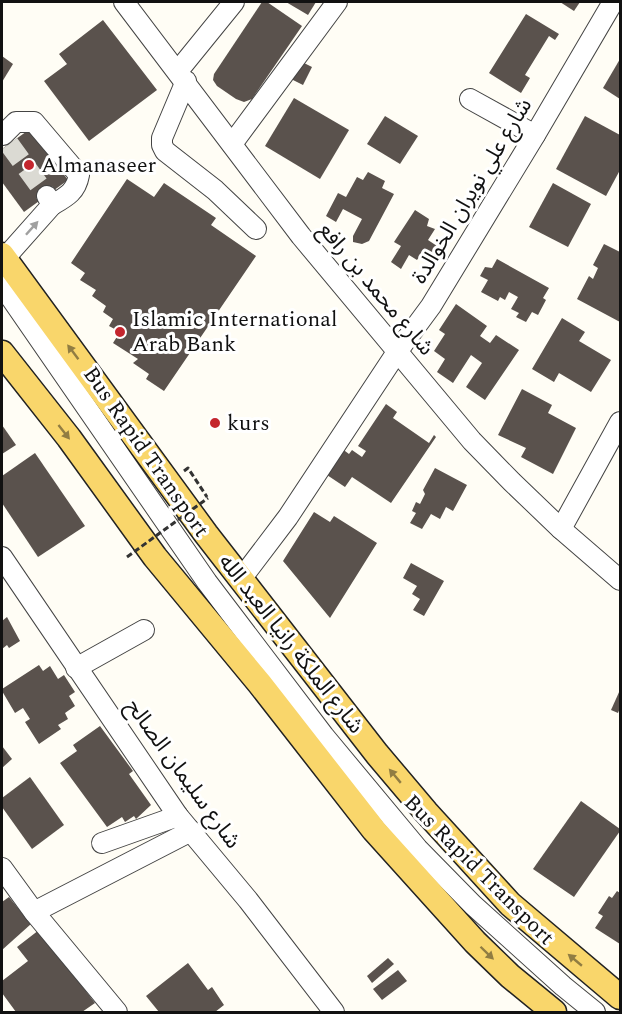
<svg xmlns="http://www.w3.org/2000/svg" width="622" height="1014" viewBox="0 0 622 1014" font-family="Spectral,'Noto Sans Arabic',serif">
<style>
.building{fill:#5a524d}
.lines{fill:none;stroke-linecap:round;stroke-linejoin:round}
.minor-tunnel{stroke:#dbdad3;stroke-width:20;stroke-dasharray:20 10;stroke-linecap:butt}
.minor-casing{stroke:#444;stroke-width:22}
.major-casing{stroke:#222;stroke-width:27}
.path{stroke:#333;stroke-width:3;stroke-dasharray:6 3;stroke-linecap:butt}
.minor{stroke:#fff;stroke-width:20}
.major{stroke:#f9d66b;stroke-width:24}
.path-bridge{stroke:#333;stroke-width:3;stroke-dasharray:6 3;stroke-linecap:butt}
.oneway{fill:#a0a0a0}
.oneway2{fill:#917d42}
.poi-dot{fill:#c4262e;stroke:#fff;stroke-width:2}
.labels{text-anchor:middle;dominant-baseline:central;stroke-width:6;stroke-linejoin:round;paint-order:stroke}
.poi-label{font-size:22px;fill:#111;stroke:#fff;text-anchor:start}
.street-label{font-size:22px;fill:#111;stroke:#fff}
</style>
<rect width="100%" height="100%" fill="#fffdf5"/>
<g class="building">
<path d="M262,2H267L302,26L252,99L244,102L236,99L217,86L213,80L214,74Z"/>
<path d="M286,2H316L308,15Z"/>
<path d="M560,2H580L574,11Z"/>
<path d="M526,14L559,34L555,40L549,36L525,75L530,78L521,93L489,73Z"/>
<path d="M103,20L157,90L89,141L44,81L67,64L59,54Z"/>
<path d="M2,56L13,64L2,82Z"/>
<path d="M620,59V99L603,88Z"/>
<path d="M300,61L312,67L303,85L291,79Z"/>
<path d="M294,98L349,130L320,179L265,146Z"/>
<path d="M385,116L418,136L400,164L367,144Z"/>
<path d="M585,116L620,135V170L606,196L556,169Z"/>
<path d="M30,129L68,180L24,212L2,182V149Z"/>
<path d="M368,172L385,181L382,188L394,194L369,241L362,244L353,242V236L362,219L343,209L336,222L326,216L338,193L346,197L357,177L363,180Z"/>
<path d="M127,179L154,197L164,183L216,218L211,225L256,256L164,391L146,379L149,374L133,363L138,359L113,343L120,332L109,326L113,319L103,312L106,306L92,296L96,290L80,280L85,273L71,263Z"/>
<path d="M553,183L591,204L568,247L529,227Z"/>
<path d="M415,210L429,219L427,226L435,229L428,240L437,246L430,257L422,253L417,260L409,255L401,269L391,262L401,246L394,242Z"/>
<path d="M604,244L620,252V322L577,299L589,276L593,279L598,268L593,265Z"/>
<path d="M497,259L549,288L543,298L546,300L538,315L532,312L526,322L516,317L519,313L511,309L518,297L509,292L505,300L500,297L498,301L481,292L488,280L480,276L485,267L492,268Z"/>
<path d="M456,304L487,326L480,336L490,343L496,335L519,350L485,400L466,387L482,363L471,355L453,383L437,372L445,359L434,351L445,334L439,330Z"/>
<path d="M562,318L585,332L579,341L611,360L591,392L559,373L554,382L532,369Z"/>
<path d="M522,389L552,405L548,413L576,428L553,474L521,457L526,448L498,435Z"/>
<path d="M386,404L397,412L393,418L429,443L434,435L436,437L391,503L352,477L345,487L324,473L341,448L349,454L352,450L362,457L366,451L358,446Z"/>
<path d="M2,425L16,445L2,454Z"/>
<path d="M35,453L85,526L38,557L2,503V476Z"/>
<path d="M435,468L467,485L453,511L446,507L440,519L431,514L422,529L410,523L416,513L412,511L416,502L420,504L425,494L423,490Z"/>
<path d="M314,512L330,522L334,516L377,543L330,618L283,561Z"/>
<path d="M411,563L444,581L424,616L413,610L420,599L412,594L417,586L403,578Z"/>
<path d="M7,617L20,641L9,648L7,645L2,649V621Z"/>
<path d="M39,665L43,671L50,666L58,679L64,675L75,692L69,696L75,706L65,713L68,719L58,725L61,729L39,744L25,722L30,719L23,708L15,713L2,691V689Z"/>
<path d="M620,690V708L618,713L611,710Z"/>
<path d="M100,726L133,771L129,774L151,805L136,819L134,816L125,822L122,817L107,827L60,763L77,751L73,745Z"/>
<path d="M2,746L12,759L2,768Z"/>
<path d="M30,777L64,825L32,849L2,807V798Z"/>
<path d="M581,801L620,829V831L574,897L533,869Z"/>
<path d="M617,891L620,893V944L595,928L603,916L598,913L609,896L612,898Z"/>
<path d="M9,897L31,924L2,950V902Z"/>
<path d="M39,930L95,1003L82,1012H16L2,993V981L28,961L17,947Z"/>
<path d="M388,958L394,964L372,983L367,976Z"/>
<path d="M188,963L208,990L212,987L224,1005L215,1012H159L146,996Z"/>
<path d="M398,970L407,981L382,1000L373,989Z"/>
</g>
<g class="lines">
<path class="minor-tunnel" d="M9,144L47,196"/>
<g class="minor-casing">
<g id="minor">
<path d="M124,2L301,236L472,441L512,482L561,529L620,580"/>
<path d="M178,71L234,2"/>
<path d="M186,81L162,138V145L165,151L215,190L256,229"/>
<path d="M470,99L535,135"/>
<path d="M3,135L16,122H34L79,175C76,192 66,197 52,205"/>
<path d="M232,144L337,2"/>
<path d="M4,259L52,205L47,196"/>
<path d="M2,285L207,582L324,736L418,849L473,905L563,986L595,1012"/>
<path d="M561,529L620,422"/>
<path d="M2,557L178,816L248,900L334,1012"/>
<path d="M241,579L288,517L397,352L431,306L535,135L613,2"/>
<path d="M76,668L144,630"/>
<path d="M102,843L178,816"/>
<path d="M2,868L34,912L117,1012"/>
<path d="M34,912L191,831"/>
</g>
</g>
<g class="major-casing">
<g id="major">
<path d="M2,255L206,534L377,754L426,812L510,904L620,997"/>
<path d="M2,353L69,438L155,557L260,684L374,830L475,942L510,976L554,1012"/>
</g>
</g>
<path class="path" d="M184,471L188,468L207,497"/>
<use href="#minor" class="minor"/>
<use href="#major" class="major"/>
<path class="path-bridge" d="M127,557L208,498"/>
</g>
<defs><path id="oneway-solid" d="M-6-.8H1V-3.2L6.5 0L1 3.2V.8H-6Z" transform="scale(1.5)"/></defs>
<use class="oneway" href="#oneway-solid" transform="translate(32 228) rotate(-48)"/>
<g class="oneway2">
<use href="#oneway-solid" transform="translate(73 352) rotate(-127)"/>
<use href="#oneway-solid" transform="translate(64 432) rotate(52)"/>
<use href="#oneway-solid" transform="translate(395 776) rotate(-130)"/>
<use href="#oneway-solid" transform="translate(487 953) rotate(44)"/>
<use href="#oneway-solid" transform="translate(575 960) rotate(-140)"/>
</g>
<g class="poi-dot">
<circle cx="29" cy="165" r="6"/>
<circle cx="120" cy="332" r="6"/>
<circle cx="215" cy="423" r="6"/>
</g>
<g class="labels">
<g class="poi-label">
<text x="41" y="165">Almanaseer</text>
<text x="132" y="319">Islamic International<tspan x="132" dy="25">Arab Bank</tspan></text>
<text x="227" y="423">kurs</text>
</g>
<g class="street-label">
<text transform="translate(472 191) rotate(-59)">شارع علي نويران الخوالدة</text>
<text transform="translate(376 289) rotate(50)">شارع محمد بن رافع</text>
<text transform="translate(146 452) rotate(55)">Bus Rapid Transport</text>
<text transform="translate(291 644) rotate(52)">شارع الملكة رانيا العبد الله</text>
<text transform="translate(183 774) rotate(54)">شارع سليمان الصالح</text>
<text transform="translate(479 870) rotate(45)">Bus Rapid Transport</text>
</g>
</g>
<rect width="622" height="1014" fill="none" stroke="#111111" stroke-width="6"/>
</svg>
